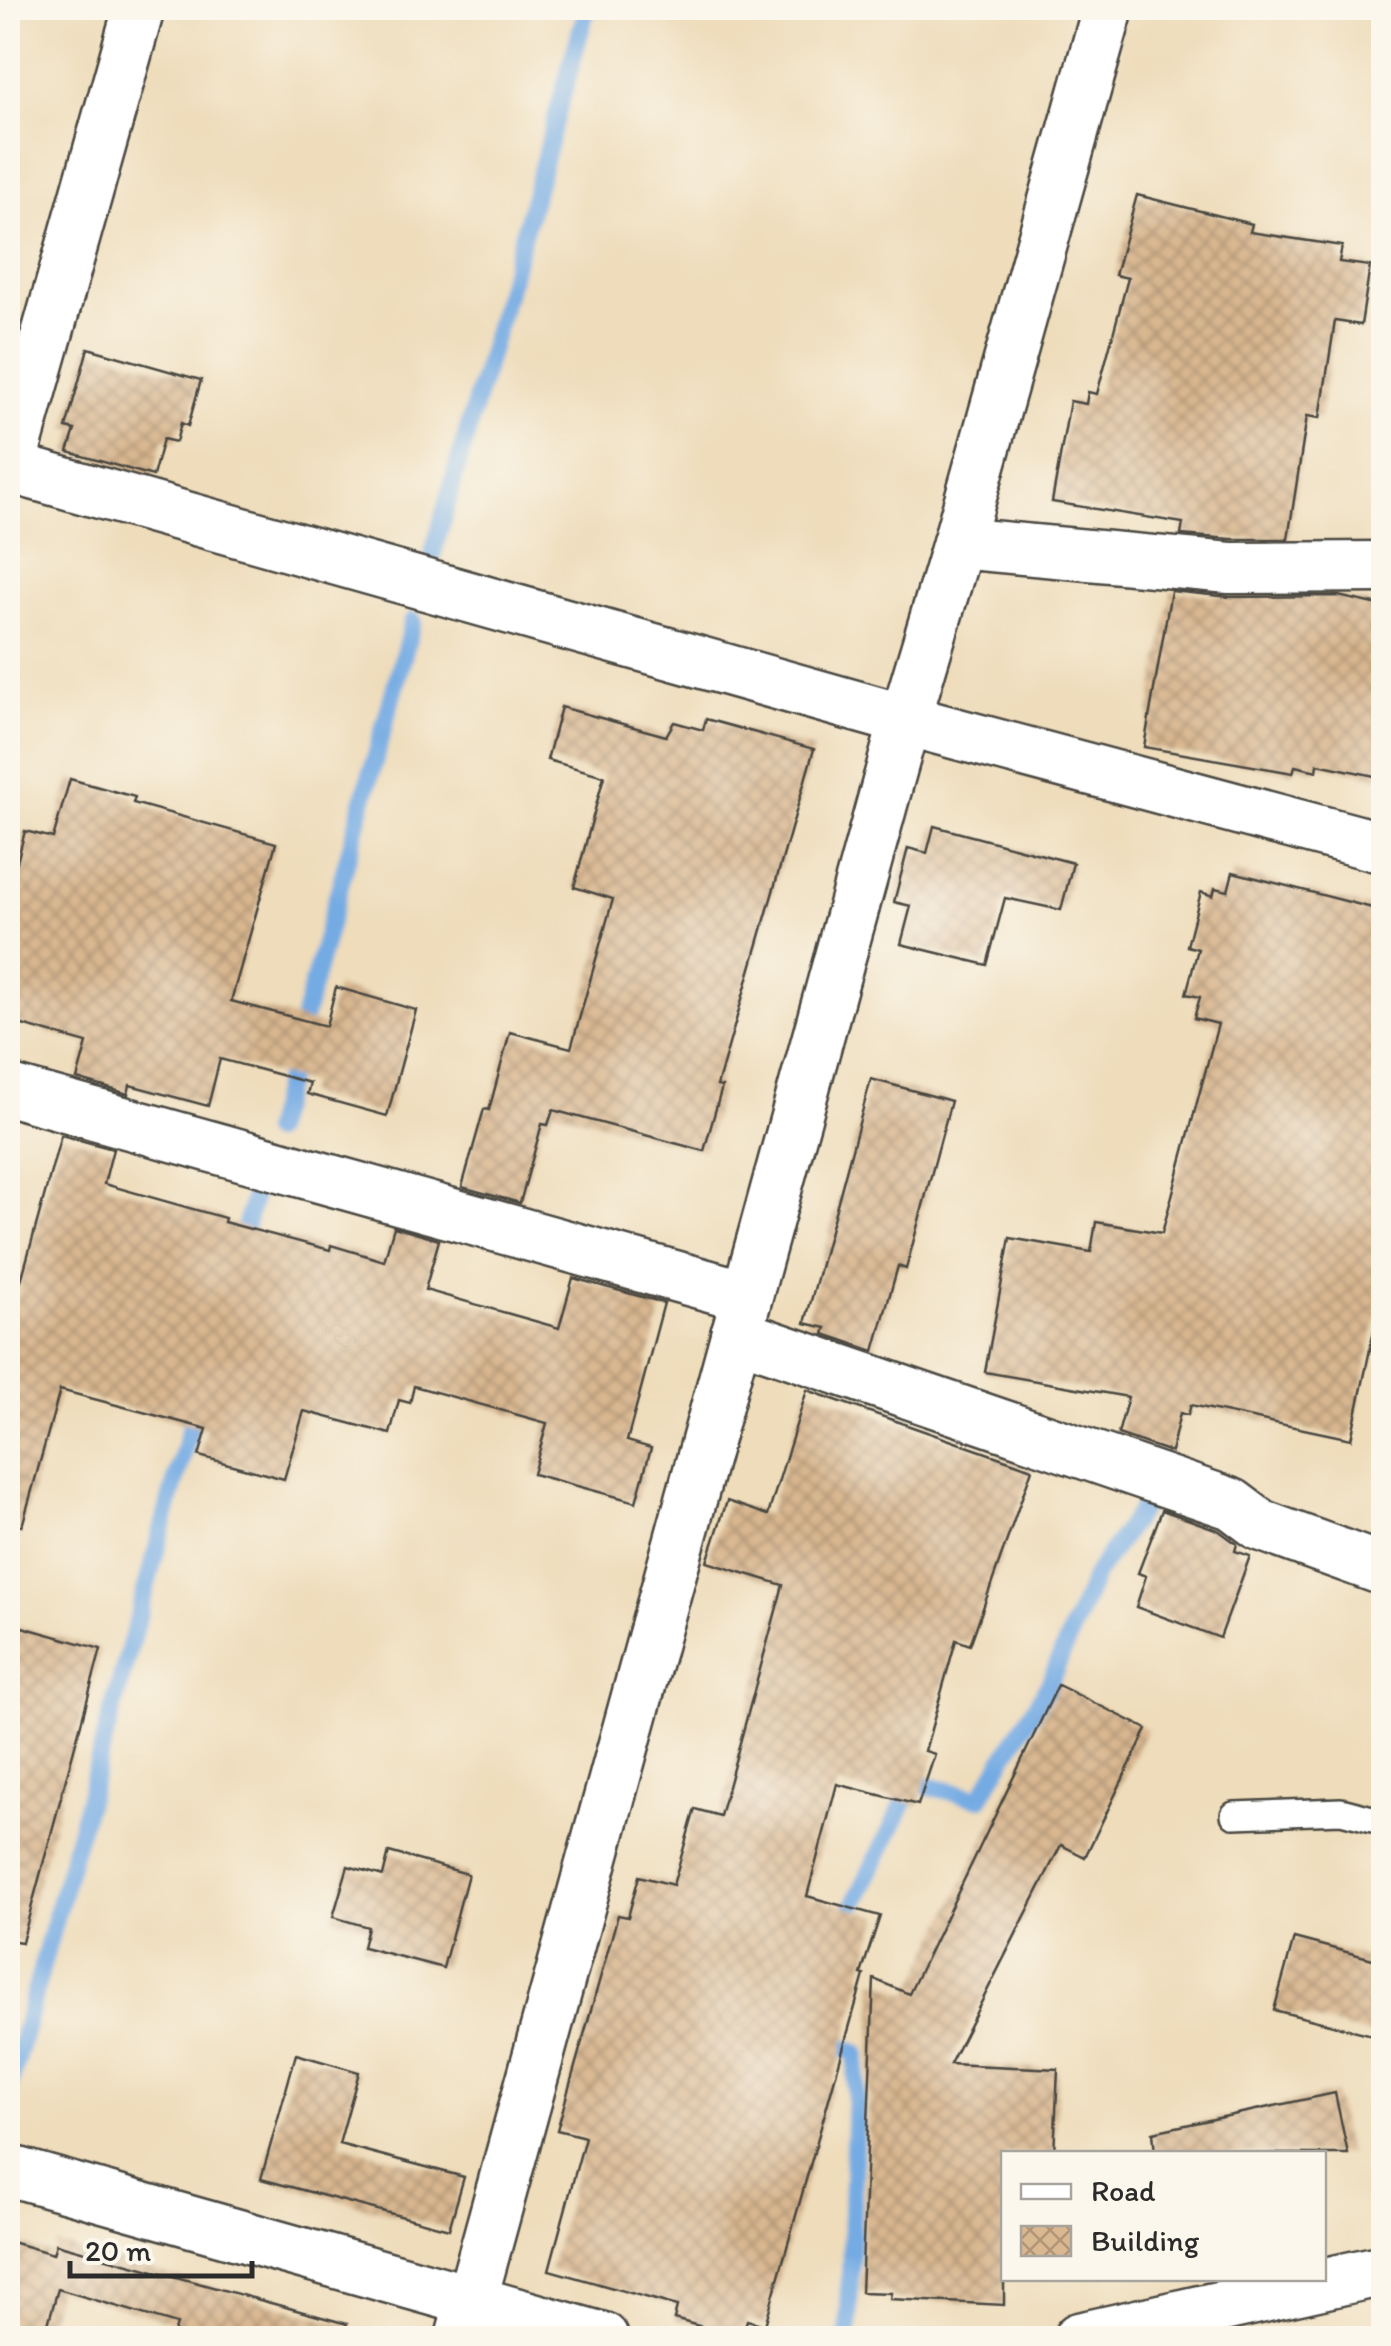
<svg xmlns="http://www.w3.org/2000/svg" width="1391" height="2346" viewBox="0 0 1391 2346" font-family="Itim,sans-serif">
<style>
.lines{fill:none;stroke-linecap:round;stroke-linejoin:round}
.stream{stroke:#74abe3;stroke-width:18}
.building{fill:url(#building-cross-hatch)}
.lane-casing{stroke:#484640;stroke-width:30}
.street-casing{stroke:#484640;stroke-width:55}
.lane{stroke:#fff;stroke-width:25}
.street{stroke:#fff;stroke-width:50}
.rail-casing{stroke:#2b2b2b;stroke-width:11}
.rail{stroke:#fbf7ec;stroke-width:8;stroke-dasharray:22;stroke-linecap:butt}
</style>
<defs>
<pattern id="building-cross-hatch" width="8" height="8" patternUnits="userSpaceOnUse" patternTransform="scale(2.5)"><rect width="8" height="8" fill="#d9b790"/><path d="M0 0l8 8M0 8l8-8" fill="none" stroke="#b09576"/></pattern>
</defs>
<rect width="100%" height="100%" fill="#fbf7ec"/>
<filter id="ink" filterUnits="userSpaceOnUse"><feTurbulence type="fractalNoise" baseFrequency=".01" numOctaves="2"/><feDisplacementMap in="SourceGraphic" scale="20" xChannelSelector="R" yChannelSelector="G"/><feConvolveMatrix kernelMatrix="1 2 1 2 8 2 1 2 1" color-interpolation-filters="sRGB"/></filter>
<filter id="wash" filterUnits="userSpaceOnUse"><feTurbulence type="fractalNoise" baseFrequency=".0048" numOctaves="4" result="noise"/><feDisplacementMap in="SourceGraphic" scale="40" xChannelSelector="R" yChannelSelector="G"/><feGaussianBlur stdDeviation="2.25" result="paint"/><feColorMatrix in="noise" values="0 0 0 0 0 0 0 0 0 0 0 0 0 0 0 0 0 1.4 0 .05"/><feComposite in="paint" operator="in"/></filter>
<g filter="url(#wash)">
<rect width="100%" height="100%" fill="#eedcba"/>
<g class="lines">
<g class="stream">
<path d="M433,553L587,8"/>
<path d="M272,1132L413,621"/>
<path d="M239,1251L255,1191"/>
<path d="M842,1929L914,1783L980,1798L1050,1682L1096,1573L1142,1508"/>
<path d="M823,2036L857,2054L848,2338"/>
<path d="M8,2090L196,1406"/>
</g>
</g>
<g id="blocks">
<g class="building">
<path d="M1137,195L1252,224L1250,232L1342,246L1339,262L1370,266L1361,325L1335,321L1320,418L1307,416L1288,539H1231L1181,535L1183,523L1052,502L1070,401L1086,404L1088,392L1097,394L1128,278L1115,275Z"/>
<path d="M88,348L201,380L188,426L181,423L176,442L163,439L153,476L68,452L75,430L66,428Z"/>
<path d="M1171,591L1230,597L1338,596L1384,606V621L1372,676L1384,678V778L1318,764L1317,771L1295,766L1293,773L1144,747Z"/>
<path d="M561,707L666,736L674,722L703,730L706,719L814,749L717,1086L722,1087L704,1151L553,1110L548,1125L542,1124L520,1203L462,1187L484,1109L489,1110L510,1032L571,1048L613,899L574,887L604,776L547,760Z"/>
<path d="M70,779L135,797L133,803L276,843L231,1001L326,1026L336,987L416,1010L387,1116L307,1094L310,1083L220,1059L208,1106L130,1085L128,1094L77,1079L87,1043L8,1021V897L25,831L53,838Z"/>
<path d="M934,826L1073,863L1061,910L1005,898L987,965L901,944L911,906L894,902L908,848L927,853Z"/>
<path d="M1233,872L1384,911V1318L1377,1316L1351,1439L1191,1405L1188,1415L1180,1413L1171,1452L1118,1434L1128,1397L985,1372L1010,1238L1091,1252L1096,1222L1162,1233L1218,1024L1194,1018L1200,997L1186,994L1198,949L1187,946L1201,892L1213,896L1215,888L1228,891Z"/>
<path d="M871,1079L951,1101L906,1269L898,1266L874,1351L824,1334L826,1328L805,1323Z"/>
<path d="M61,1135L113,1149L104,1184L225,1218L224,1222L330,1250L331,1245L384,1261L394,1227L439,1240L425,1290L559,1328L573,1278L664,1303L627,1441L651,1448L636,1502L533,1474L547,1423L414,1386L410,1403L399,1400L390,1434L304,1411L284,1479L199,1456L207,1429L60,1390L22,1526L8,1524V1328Z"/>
<path d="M807,1390L1032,1469L970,1645L956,1640L925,1751L935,1754L918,1805L837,1784L807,1896L880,1916L861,1974L864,1975L765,2325L747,2320L741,2338L674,2319L677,2306L549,2270L585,2137L557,2130L618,1915L628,1917L639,1876L673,1885L695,1809L720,1816L783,1585L707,1562L727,1501L768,1515Z"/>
<path d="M1162,1510L1218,1530L1237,1544L1235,1551L1250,1556L1220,1638L1136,1607L1146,1576L1138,1573Z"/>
<path d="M8,1623L101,1649L22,1942L8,1940Z"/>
<path d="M1058,1685L1147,1729L1085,1857L1061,1845L950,2064L1058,2069L1054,2154H1004V2305L890,2299L891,2293L861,2292L874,1979L909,1994Z"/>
<path d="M389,1852L468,1874L443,1968L363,1947L368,1927L333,1917L348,1866L383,1876Z"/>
<path d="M1294,1938L1384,1962V2038L1274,2010Z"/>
<path d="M296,2054L359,2072L339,2144L464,2177L449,2229L261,2179Z"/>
<path d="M1335,2093L1348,2154H1155L1153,2132Z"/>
<path d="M8,2241L53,2254L56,2244L347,2324L345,2338H173L177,2324L58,2289L44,2338H8Z"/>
</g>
</g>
</g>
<g filter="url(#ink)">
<use href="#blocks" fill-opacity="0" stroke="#484640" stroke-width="2.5"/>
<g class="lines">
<g class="lane-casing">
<path id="lane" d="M1234,1815L1341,1811L1384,1822"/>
</g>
<g class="street-casing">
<g id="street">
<path d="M8,467L905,720L1384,848"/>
<path d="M8,473L139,8"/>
<path d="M958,543L1230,568L1384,567"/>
<path d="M8,1090L746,1296"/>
<path d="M736,1334L1232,1504L1260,1525L1384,1570"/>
<path d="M8,2170L603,2338"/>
<path d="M461,2338L905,720L958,543L1108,8"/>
<path d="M1079,2338L1384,2270"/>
</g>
</g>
<use href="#lane" class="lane"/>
<use href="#street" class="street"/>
<g class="rail-casing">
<path id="rail" d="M1375,2338L1384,2337"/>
</g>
<use href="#rail" class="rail"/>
</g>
</g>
<rect width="1391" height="2346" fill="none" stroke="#fbf7ec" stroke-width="40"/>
<rect x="1001" y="2151" width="325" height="130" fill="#fbf7ec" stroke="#a8a59f" stroke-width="2.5"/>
<rect x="1021" y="2184" width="50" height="15" fill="#ffffff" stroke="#a8a59f" stroke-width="2.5"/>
<text x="1091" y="2201" font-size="30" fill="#2b2b2b">Road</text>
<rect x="1021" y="2226" width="50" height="30" fill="url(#building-cross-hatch)" stroke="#a8a59f" stroke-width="2.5"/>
<text x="1091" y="2251" font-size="30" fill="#2b2b2b">Building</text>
<path d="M70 2261v15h182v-15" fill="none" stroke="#2b2b2b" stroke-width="5"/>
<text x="85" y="2261" font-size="30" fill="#2b2b2b" stroke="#fbf7ec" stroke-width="8" paint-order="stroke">20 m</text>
</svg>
